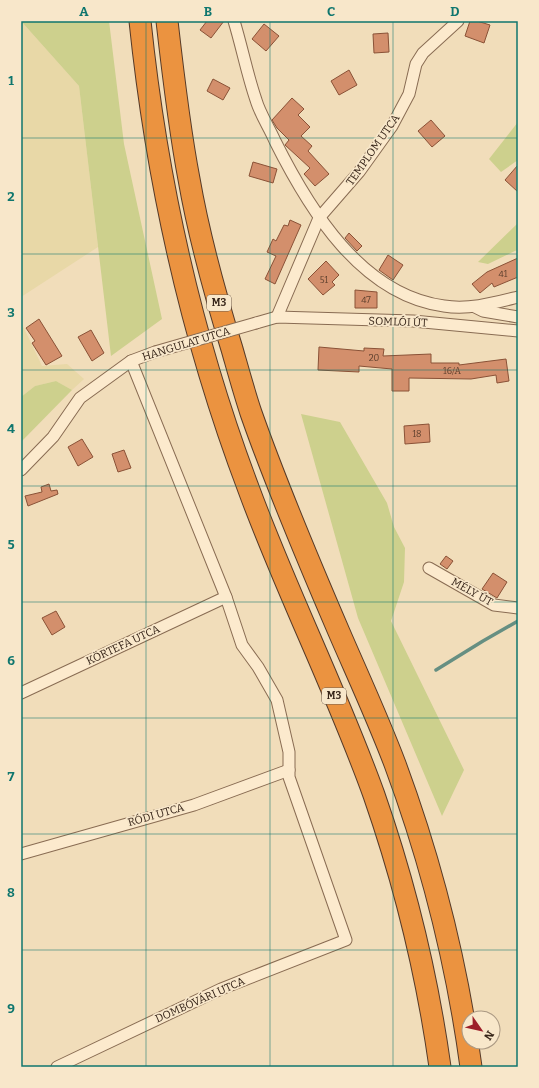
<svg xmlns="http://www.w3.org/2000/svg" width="539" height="1088" viewBox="0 0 539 1088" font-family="Bitter,serif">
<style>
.farmland{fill:#e8d8a7}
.green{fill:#cdd08d}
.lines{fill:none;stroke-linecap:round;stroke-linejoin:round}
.stream{stroke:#668f82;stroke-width:3.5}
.building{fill:#d38f6c;stroke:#8a5237}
.street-casing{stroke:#896c53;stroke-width:13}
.highway-casing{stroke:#563a28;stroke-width:23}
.street{stroke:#fceacd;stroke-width:11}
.highway{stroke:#eb9340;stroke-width:21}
.street-bridge-casing{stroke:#896c53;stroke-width:13;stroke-linecap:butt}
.street-bridge{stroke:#fceacd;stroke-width:11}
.grid{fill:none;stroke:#0f766e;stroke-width:1;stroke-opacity:0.55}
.labels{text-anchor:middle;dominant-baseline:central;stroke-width:3.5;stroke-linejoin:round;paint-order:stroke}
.number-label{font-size:9px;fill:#5e402e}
.shield{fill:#f8e7ca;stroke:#715f4e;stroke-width:1}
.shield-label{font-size:10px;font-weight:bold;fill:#372519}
.street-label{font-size:11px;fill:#372519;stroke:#f8e7ca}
.neatline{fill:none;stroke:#0f766e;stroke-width:1.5}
.grid-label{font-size:13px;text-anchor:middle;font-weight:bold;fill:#0f766e}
</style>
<rect width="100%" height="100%" fill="#f1ddba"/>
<g class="farmland">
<path d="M21,21L79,86L98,247L21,297Z"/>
<path d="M21,322L42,366L67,364L84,379L72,390L56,381L35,386L21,397Z"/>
</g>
<g class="green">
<path d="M21,21H109L124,144L162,319L111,356L79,86Z"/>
<path d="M518,122V160L501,172L489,159Z"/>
<path d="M518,223V251L517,250L488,264L478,262Z"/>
<path d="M56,381L72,390L21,442V397L35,386Z"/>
<path d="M301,414L340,422L387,503L394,527L405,548L404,582L391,621L464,770L442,816L358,618Z"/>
</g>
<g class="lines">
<path class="stream" d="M436,670L483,641L518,621"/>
</g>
<g class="building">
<path d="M207,21H224L211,38L200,30Z"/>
<path d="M470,21H477L490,25L484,43L465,36Z"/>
<path d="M264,24L279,36L266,51L252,39Z"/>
<path d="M388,33L389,52L374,53L373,34Z"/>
<path d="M349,70L357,85L339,95L331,81Z"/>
<path d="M213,79L230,88L223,100L207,91Z"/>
<path d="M292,98L304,109L298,115L310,127L301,136L312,146L308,151L329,174L315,186L304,174L310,168L285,145L289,140L277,128L272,120Z"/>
<path d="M431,120L445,136L432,147L418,131Z"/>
<path d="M253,162L277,169L273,183L249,176Z"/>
<path d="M518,165V192L505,180Z"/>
<path d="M290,220L301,225L275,284L265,279L276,256L267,252L273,239L276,241L284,225L288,226Z"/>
<path d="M349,233L362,246L357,251L345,238Z"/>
<path d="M388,255L403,265L393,280L379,270Z"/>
<path d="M518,258V277L494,287L492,283L480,293L472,284L487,272Z"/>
<path d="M326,261L339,275L332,282L335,285L323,295L308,279Z"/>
<path d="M355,290L377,292V308H355Z"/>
<path d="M39,319L62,356L46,365L32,343L35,341L26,328Z"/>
<path d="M91,330L104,353L92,361L78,337Z"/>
<path d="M319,347L364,351V348L384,349L383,356L431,354V363H459V365L506,359L509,381L497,383L496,375L471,379L409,378V391H392V369L359,366V372L318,370Z"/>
<path d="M429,424L430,442L405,444L404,426Z"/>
<path d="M82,439L93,457L78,466L68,447Z"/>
<path d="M124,450L131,468L118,472L112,454Z"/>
<path d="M49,484L51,491L57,490L58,494L28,506L25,496L42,492L41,487Z"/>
<path d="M446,556L453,561L447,569L440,564Z"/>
<path d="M493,573L507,582L497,598L482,589Z"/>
<path d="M56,611L65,627L52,635L42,618Z"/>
</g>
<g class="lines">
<g class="street-casing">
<g id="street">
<path d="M234,21C242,47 247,74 256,100C260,114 269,127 275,141C309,209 361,295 444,306C469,310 494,303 518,297"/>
<path d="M475,307L483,311L518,317"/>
<path d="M277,317L319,218L359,172L392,126L409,94L416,64L423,53L458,21"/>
<path d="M256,323L277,317L413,321L518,331"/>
<path d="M21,470L53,437L80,398L131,361L155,352"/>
<path d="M429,568L494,605L518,608"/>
<path d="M21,693L226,597"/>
<path d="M21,854L194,805L289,770"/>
<path d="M57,1067L221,989L346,940L289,777V752L277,700L258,667L242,645L226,597L131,361"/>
</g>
</g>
<g class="highway-casing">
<g id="highway">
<path d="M140,21C157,184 191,337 249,490C287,593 337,692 374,795C405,884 427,974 440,1067"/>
<path d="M167,21C173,74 179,127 189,179C199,237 215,294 232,349C238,370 244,392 251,413C277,487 308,560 339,632C358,676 378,719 395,764C431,861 457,964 471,1067"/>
</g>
</g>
<use href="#street" class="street"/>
<use href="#highway" class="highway"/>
<g class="street-bridge-casing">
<path id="street-bridge" d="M155,352L256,323"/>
</g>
<use href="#street-bridge" class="street-bridge"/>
</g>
<path class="grid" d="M146,21V1067M270,21V1067M393,21V1067M21,138H518M21,254H518M21,370H518M21,486H518M21,602H518M21,718H518M21,834H518M21,950H518"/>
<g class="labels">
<g class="number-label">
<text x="503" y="274">41</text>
<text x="324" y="280">51</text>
<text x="366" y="300">47</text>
<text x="374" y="358">20</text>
<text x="452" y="371">16/A</text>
<text x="417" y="434">18</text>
</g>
<g class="shield">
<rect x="207" y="295" width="24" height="16" rx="3"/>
<rect x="322" y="688" width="24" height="16" rx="3"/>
</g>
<g class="shield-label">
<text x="219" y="303">M3</text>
<text x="334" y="696">M3</text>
</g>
<g class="street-label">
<text transform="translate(373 150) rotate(-55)">TEMPLOM UTCA</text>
<text transform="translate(398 322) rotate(2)">SOMLÓI ÚT</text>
<text transform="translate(186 344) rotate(-17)">HANGULAT UTCA</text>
<text transform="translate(472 592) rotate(29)">MÉLY ÚT</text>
<text transform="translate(123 645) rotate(-25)">KÖRTEFA UTCA</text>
<text transform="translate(156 815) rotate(-16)">RÓDI UTCA</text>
<text transform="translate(200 1000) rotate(-24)">DOMBÓVÁRI UTCA</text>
</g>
</g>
<rect width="539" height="1088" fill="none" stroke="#f8e7ca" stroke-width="44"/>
<g transform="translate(481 1030) rotate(124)"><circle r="19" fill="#f8e7ca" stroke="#ab9983"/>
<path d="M0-3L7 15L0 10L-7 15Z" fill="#9d1e28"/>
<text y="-6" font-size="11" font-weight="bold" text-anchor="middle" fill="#372519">N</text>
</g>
<rect x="22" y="22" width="495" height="1044" class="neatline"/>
<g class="grid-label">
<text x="84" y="16">A</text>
<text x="208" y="16">B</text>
<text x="331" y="16">C</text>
<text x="455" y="16">D</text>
<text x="11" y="85">1</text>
<text x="11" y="201">2</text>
<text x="11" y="317">3</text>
<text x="11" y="433">4</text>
<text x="11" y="549">5</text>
<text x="11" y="665">6</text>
<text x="11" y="781">7</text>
<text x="11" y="897">8</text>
<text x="11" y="1013">9</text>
</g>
</svg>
